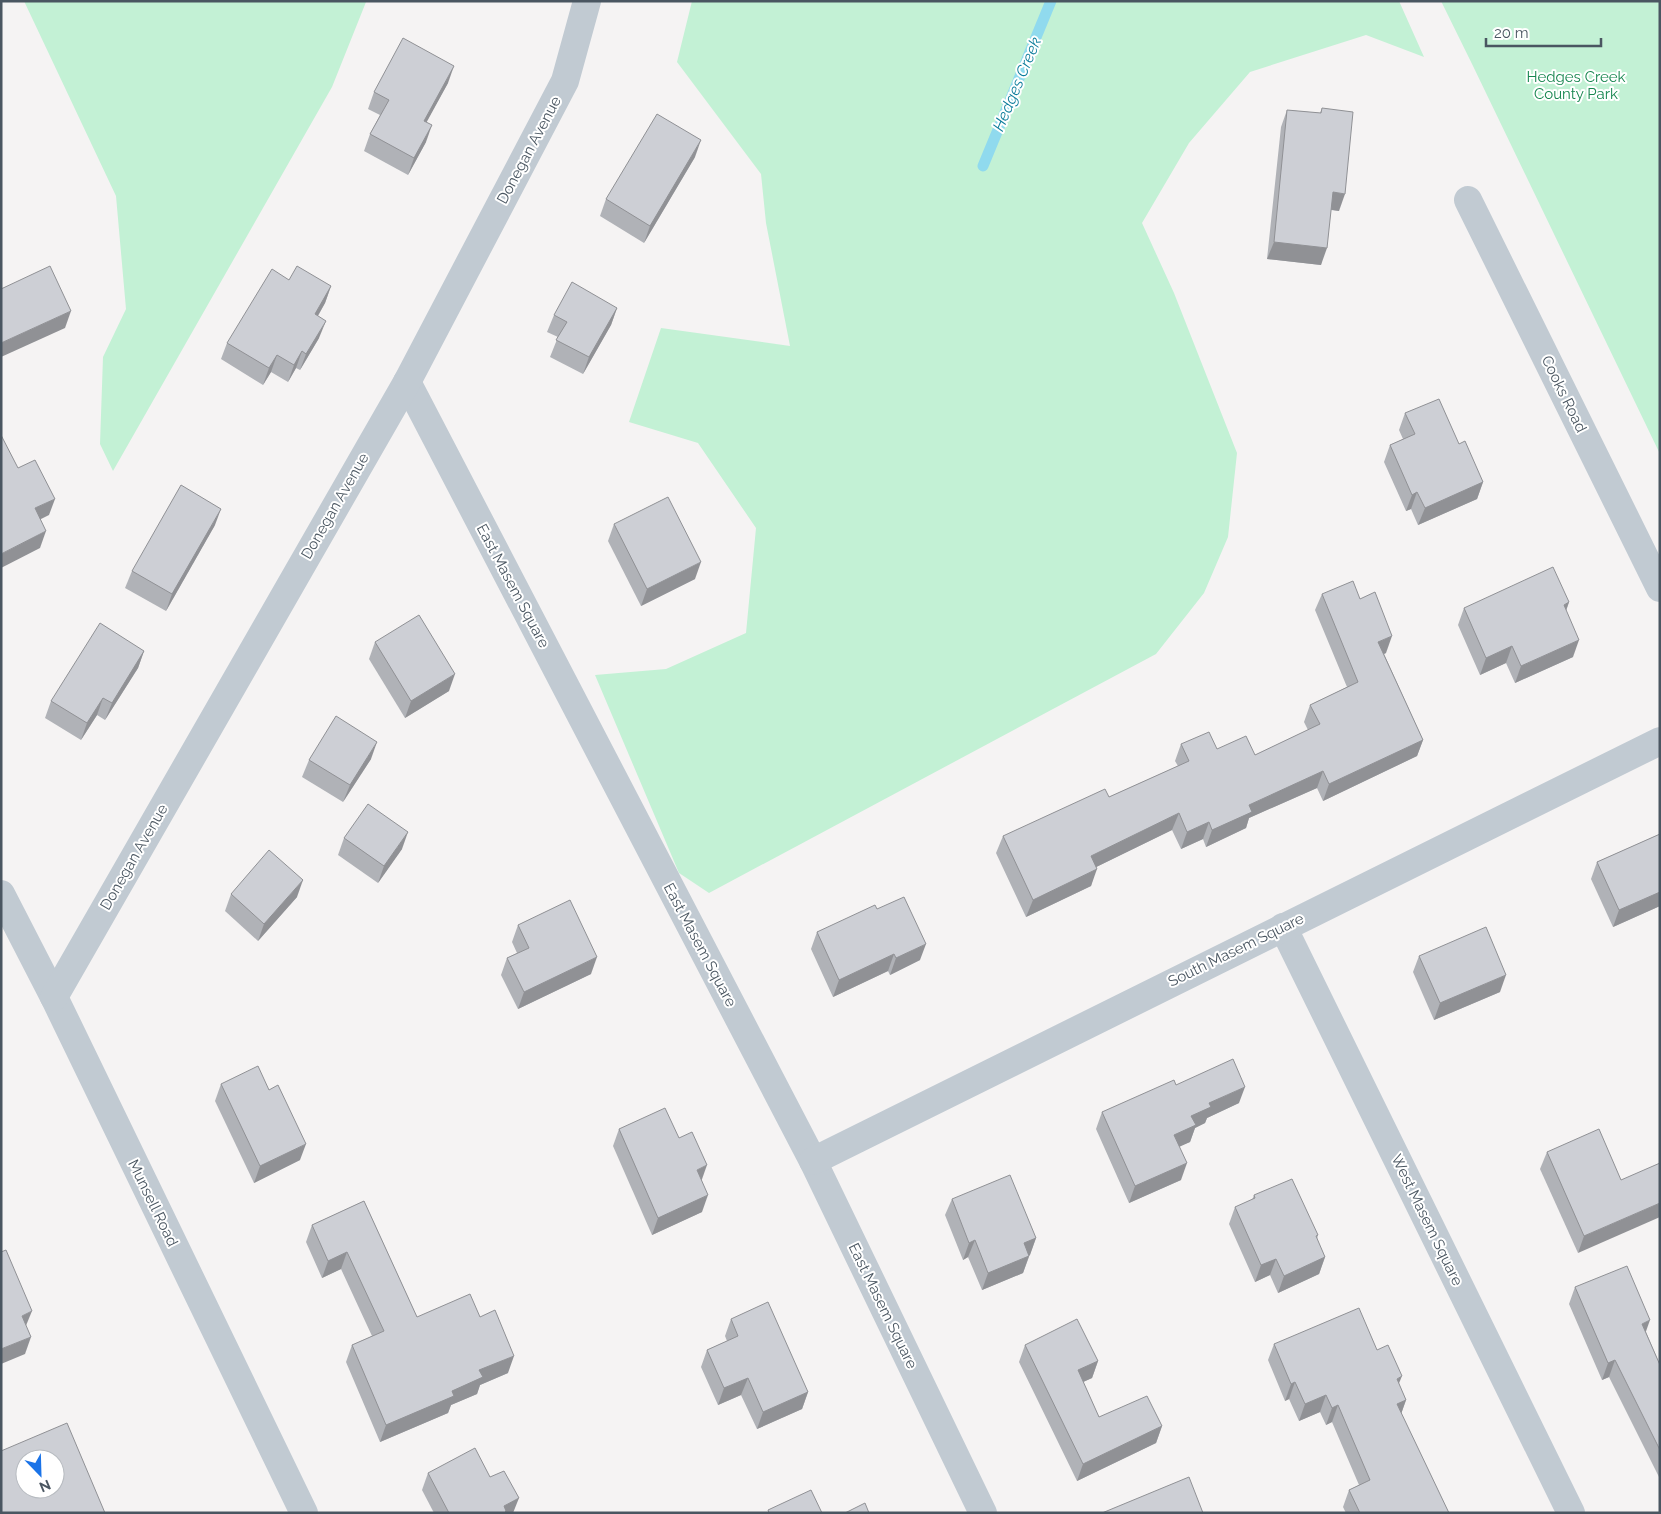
<svg xmlns="http://www.w3.org/2000/svg" width="1661" height="1514" viewBox="0 0 1661 1514" font-family="Raleway,sans-serif">
<style>
.green{fill:#c3f1d5}
.lines{fill:none;stroke-linecap:round;stroke-linejoin:round}
.stream{stroke:#90daee;stroke-width:11}
.minor{stroke:#c1cad2;stroke-width:28}
.wall{fill:#b0b2b7}
.shaded-wall{fill:#909195}
.building{fill:#cdcfd5;stroke:#909195;fill-rule:evenodd}
.labels{text-anchor:middle;dominant-baseline:central;stroke-width:4;stroke-linejoin:round;paint-order:stroke}
.park-label{font-size:15px;fill:#17864f;stroke:#fff}
.street-label{font-size:15px;fill:#4a5661;stroke:#fff}
.water-label{font-size:16px;font-style:italic;fill:#0c7c9b;stroke:#fff}
</style>
<rect width="100%" height="100%" fill="#f5f3f3"/>
<g class="green">
<path d="M24,1L366,2L332,87L113,471L100,444L103,357L126,309L116,196Z"/>
<path d="M692,1H1399L1424,57L1366,35L1250,72L1189,143L1142,223L1174,293L1237,453L1228,537L1204,593L1156,654L709,893L679,873L595,675L666,669L746,633L756,528L698,443L629,422L661,328L790,346L766,223L761,174L677,62Z"/>
<path d="M1441,1H1660V454L1473,66Z"/>
</g>
<g class="lines">
<path class="stream" d="M983,166L1051,1"/>
<g class="minor">
<path d="M1468,200L1660,588"/>
<path d="M407,382L813,1161L983,1513"/>
<path d="M1,894L54,997L304,1513"/>
<path d="M1283,927L1571,1513"/>
<path d="M54,997L407,382L565,81L587,1"/>
<path d="M813,1161L1660,741"/>
</g>
</g>
<g class="wall">
<path d="M448,83L426,122V142L408,175L364,151L370,134L380,115L368,109L374,92Z"/>
<path d="M1322,108L1339,211L1331,210L1321,265L1267,259L1281,127L1287,110L1320,113Z"/>
<path d="M695,157L644,243L600,216L606,199Z"/>
<path d="M289,280L331,286L325,303L318,316L319,338L300,370L296,368L288,382L271,372L263,385L221,359L227,343Z"/>
<path d="M617,308L611,325L583,374L550,357L558,337L547,332L554,315Z"/>
<path d="M1405,413L1459,444L1483,482L1477,499L1418,525L1411,509L1406,511L1384,462L1390,445L1403,439L1399,430Z"/>
<path d="M614,524L695,579L641,606L608,541Z"/>
<path d="M215,525L166,611L125,588L132,571Z"/>
<path d="M1322,594L1360,599L1386,653L1384,654L1423,740L1417,756L1323,801L1317,788L1249,818L1246,828L1206,847L1203,839L1181,849L1172,830L1096,867L1091,886L1026,917L996,853L1003,836L1109,797L1178,766L1175,761L1181,744L1255,755L1308,730L1304,722L1310,705L1347,687L1315,610Z"/>
<path d="M1569,602L1566,611L1573,657L1515,683L1506,663L1480,675L1458,625L1464,608Z"/>
<path d="M375,642L449,691L405,718L369,659Z"/>
<path d="M144,651L138,668L105,720L97,715L81,740L45,718L51,701Z"/>
<path d="M371,759L343,802L302,777L309,760Z"/>
<path d="M1660,834V906L1613,927L1591,879L1597,862Z"/>
<path d="M344,838L402,849L378,883L338,855Z"/>
<path d="M231,894L297,897L258,941L225,911Z"/>
<path d="M877,909L920,960L890,975L888,971L833,997L811,949L817,932Z"/>
<path d="M518,925L591,974L518,1009L501,975L507,958L517,953L512,942Z"/>
<path d="M1419,956L1500,992L1434,1020L1413,972Z"/>
<path d="M221,1084L269,1090L300,1160L254,1183L215,1101Z"/>
<path d="M1176,1085L1239,1103L1207,1118L1205,1123L1195,1128L1190,1142L1179,1146L1181,1180L1129,1203L1096,1129L1102,1112Z"/>
<path d="M619,1129L679,1138L701,1180L702,1212L652,1235L613,1146Z"/>
<path d="M1547,1152L1621,1180L1578,1253L1540,1169Z"/>
<path d="M1254,1195L1318,1235L1317,1239L1325,1257L1319,1274L1278,1293L1270,1275L1255,1282L1229,1224L1235,1207L1252,1200Z"/>
<path d="M952,1199L1036,1238L1023,1273L982,1290L968,1257L963,1260L945,1215Z"/>
<path d="M364,1201L417,1317H480L508,1373L480,1385L477,1394L451,1405L448,1413L380,1442L346,1362L352,1345L372,1336L341,1269L322,1278L306,1242L312,1225Z"/>
<path d="M1575,1287L1646,1332L1660,1365V1479L1609,1377L1602,1380L1569,1304Z"/>
<path d="M731,1319L808,1392L802,1409L757,1429L741,1395L718,1405L701,1367L707,1350L727,1341L725,1336Z"/>
<path d="M1274,1344L1377,1350L1399,1384L1406,1400L1401,1414L1449,1513H1346L1343,1507L1349,1490L1359,1485L1332,1422L1326,1425L1320,1412L1299,1421L1289,1399L1285,1401L1268,1360Z"/>
<path d="M1025,1345L1098,1361L1092,1378L1083,1382L1099,1417L1162,1426L1156,1443L1077,1481L1019,1362Z"/>
<path d="M428,1473L490,1477L513,1513H434L422,1490Z"/>
</g>
<g class="shaded-wall">
<path d="M454,66L448,83L418,138L424,121Z"/>
<path d="M432,125L426,142L408,175L414,158Z"/>
<path d="M701,140L695,157L644,243L650,226Z"/>
<path d="M1333,192L1345,194L1339,211L1327,209Z"/>
<path d="M1274,242L1327,248L1321,265L1267,259Z"/>
<path d="M331,286L325,303L309,331L315,314Z"/>
<path d="M617,308L611,325L583,374L589,357Z"/>
<path d="M71,311L65,328L1,357V343Z"/>
<path d="M326,321L319,338L300,370L306,354Z"/>
<path d="M302,351L296,368L288,382L294,365Z"/>
<path d="M277,355L271,372L263,385L269,368Z"/>
<path d="M1483,482L1477,499L1418,525L1425,508Z"/>
<path d="M1417,492L1411,509L1406,511L1412,495Z"/>
<path d="M55,499L49,515L29,525L35,508Z"/>
<path d="M221,509L215,525L166,611L172,594Z"/>
<path d="M46,531L40,548L1,568V554Z"/>
<path d="M701,562L695,579L641,606L647,589Z"/>
<path d="M1569,602L1563,619L1564,605Z"/>
<path d="M1392,636L1386,653L1372,659L1378,642Z"/>
<path d="M1579,640L1573,657L1515,683L1521,666Z"/>
<path d="M1512,646L1506,663L1480,675L1486,658Z"/>
<path d="M144,651L138,668L105,720L112,703Z"/>
<path d="M455,674L449,691L405,718L411,701Z"/>
<path d="M103,698L97,715L81,740L87,723Z"/>
<path d="M1423,740L1417,756L1323,801L1329,784Z"/>
<path d="M377,742L371,759L343,802L350,785Z"/>
<path d="M1323,771L1317,788L1249,818L1246,828L1206,847L1212,830L1249,805Z"/>
<path d="M1179,813L1172,830L1084,873L1091,856Z"/>
<path d="M1209,822L1203,839L1181,849L1187,832Z"/>
<path d="M408,832L402,849L378,883L384,866Z"/>
<path d="M1097,869L1091,886L1026,917L1033,900Z"/>
<path d="M303,880L297,897L258,941L264,924Z"/>
<path d="M1660,892V906L1613,927L1619,910Z"/>
<path d="M926,944L920,960L890,975L896,958Z"/>
<path d="M894,954L888,971L833,997L839,980Z"/>
<path d="M597,957L591,974L518,1009L524,992Z"/>
<path d="M1506,975L1500,992L1434,1020L1440,1003Z"/>
<path d="M1245,1087L1239,1103L1207,1118L1205,1123L1195,1128L1190,1142L1168,1152L1174,1135L1191,1116L1209,1103Z"/>
<path d="M306,1144L300,1160L254,1183L260,1166Z"/>
<path d="M1187,1163L1181,1180L1129,1203L1135,1186Z"/>
<path d="M707,1165L701,1182L697,1170Z"/>
<path d="M708,1195L702,1212L652,1235L658,1218Z"/>
<path d="M1660,1203V1217L1578,1253L1584,1236Z"/>
<path d="M1036,1238L1030,1255L1018,1260L1024,1243Z"/>
<path d="M975,1240L968,1257L963,1260L969,1243Z"/>
<path d="M347,1252L341,1269L322,1278L328,1261Z"/>
<path d="M1029,1256L1023,1273L982,1290L988,1273Z"/>
<path d="M1325,1257L1319,1274L1278,1293L1284,1276Z"/>
<path d="M1276,1259L1270,1275L1255,1282L1261,1265Z"/>
<path d="M32,1311L25,1328L22,1316Z"/>
<path d="M1650,1320L1644,1337L1642,1324Z"/>
<path d="M31,1337L25,1354L1,1364V1349Z"/>
<path d="M514,1356L508,1373L480,1385L477,1394L451,1405L448,1413L380,1442L386,1425L479,1370Z"/>
<path d="M1615,1360L1609,1377L1602,1380L1608,1363Z"/>
<path d="M1098,1361L1092,1378L1072,1387L1078,1370Z"/>
<path d="M1402,1376L1395,1393L1397,1379Z"/>
<path d="M748,1378L741,1395L718,1405L724,1388Z"/>
<path d="M1295,1382L1289,1399L1285,1401L1291,1384Z"/>
<path d="M808,1392L802,1409L757,1429L763,1412Z"/>
<path d="M1326,1395L1320,1412L1299,1421L1305,1404Z"/>
<path d="M1406,1400L1400,1417L1397,1404Z"/>
<path d="M1338,1405L1332,1422L1326,1425L1332,1408Z"/>
<path d="M1162,1426L1156,1443L1077,1481L1083,1464Z"/>
<path d="M519,1498L513,1513H501L504,1506Z"/>
</g>
<g class="building">
<path d="M403,38L454,66L424,121L432,125L414,158L370,134L389,100L374,92Z"/>
<path d="M1322,108L1353,112L1345,194L1333,192L1327,248L1274,242L1287,110L1321,113Z"/>
<path d="M657,114L701,140L650,226L606,199Z"/>
<path d="M50,266L71,311L1,343V289Z"/>
<path d="M297,266L331,286L315,314L326,321L306,354L302,351L294,365L277,355L269,368L227,343L272,269L289,280Z"/>
<path d="M572,282L617,308L589,357L556,340L567,322L554,315Z"/>
<path d="M1439,399L1459,444L1465,441L1483,482L1425,508L1417,492L1412,495L1390,445L1415,434L1405,413Z"/>
<path d="M1,435L18,468L35,460L55,499L35,508L46,531L1,554Z"/>
<path d="M181,485L221,509L172,594L132,571Z"/>
<path d="M668,497L701,562L647,589L614,524Z"/>
<path d="M1553,567L1569,602L1564,605L1579,640L1521,666L1512,646L1486,658L1464,608Z"/>
<path d="M1353,581L1360,599L1375,592L1392,636L1378,642L1423,740L1329,784L1323,771L1249,805L1252,812L1212,830L1209,822L1187,832L1179,813L1091,856L1097,869L1033,900L1003,836L1105,789L1109,797L1189,761L1181,744L1209,732L1217,749L1246,736L1255,755L1320,724L1310,705L1358,682L1322,594Z"/>
<path d="M419,615L455,674L411,701L375,642Z"/>
<path d="M100,623L144,651L112,703L103,698L87,723L51,701Z"/>
<path d="M336,716L377,742L350,785L309,760Z"/>
<path d="M368,804L408,832L384,866L344,838Z"/>
<path d="M1660,834V892L1619,910L1597,862Z"/>
<path d="M269,850L303,880L264,924L231,894Z"/>
<path d="M904,897L926,944L896,958L894,954L839,980L817,932L875,905L877,909Z"/>
<path d="M570,900L597,957L524,992L507,958L529,948L518,925Z"/>
<path d="M1486,927L1506,975L1440,1003L1419,956Z"/>
<path d="M1233,1059L1245,1087L1209,1103L1211,1107L1191,1116L1196,1125L1174,1135L1187,1163L1135,1186L1102,1112L1174,1080L1176,1085Z"/>
<path d="M258,1066L269,1090L278,1085L306,1144L260,1166L221,1084Z"/>
<path d="M665,1108L679,1138L692,1132L707,1165L697,1170L708,1195L658,1218L619,1129Z"/>
<path d="M1599,1129L1621,1180L1660,1163V1203L1584,1236L1547,1152Z"/>
<path d="M1010,1175L1036,1238L1024,1243L1029,1256L988,1273L975,1240L969,1243L952,1199Z"/>
<path d="M1292,1179L1318,1235L1316,1236L1325,1257L1284,1276L1276,1259L1261,1265L1235,1207L1255,1198L1254,1195Z"/>
<path d="M364,1201L417,1317L470,1294L480,1317L495,1310L514,1356L479,1370L483,1377L452,1391L454,1396L386,1425L352,1345L384,1331L347,1252L328,1261L312,1225Z"/>
<path d="M6,1250L32,1311L22,1316L31,1337L1,1349V1252Z"/>
<path d="M1627,1266L1650,1320L1642,1324L1660,1365V1450L1615,1360L1608,1363L1575,1287Z"/>
<path d="M768,1302L808,1392L763,1412L748,1378L724,1388L707,1350L738,1336L731,1319Z"/>
<path d="M1359,1308L1377,1350L1388,1345L1402,1376L1397,1379L1406,1400L1397,1404L1449,1513H1360L1349,1490L1370,1480L1338,1405L1332,1408L1326,1395L1305,1404L1295,1382L1291,1384L1274,1344Z"/>
<path d="M1077,1319L1098,1361L1078,1370L1099,1417L1147,1396L1162,1426L1083,1464L1025,1345Z"/>
<path d="M67,1423L105,1513H1V1451ZM25,1459H55V1489H25Z"/>
<path d="M475,1448L490,1477L504,1471L519,1498L504,1506L506,1511L504,1513H449L428,1473Z"/>
<path d="M1189,1477L1203,1513H1102Z"/>
<path d="M811,1490L822,1513H769L768,1510Z"/>
<path d="M865,1503L869,1513H845Z"/>
</g>
<g class="labels">
<g class="park-label">
<text x="1576" y="77">Hedges Creek<tspan x="1576" dy="17">County Park</tspan></text>
</g>
<g class="street-label">
<text transform="translate(529 150) rotate(-62)">Donegan Avenue</text>
<text transform="translate(1564 394) rotate(64)">Cooks Road</text>
<text transform="translate(335 506) rotate(-60)">Donegan Avenue</text>
<text transform="translate(513 586) rotate(62)">East Masem Square</text>
<text transform="translate(134 857) rotate(-60)">Donegan Avenue</text>
<text transform="translate(700 945) rotate(62)">East Masem Square</text>
<text transform="translate(1236 950) rotate(-26)">South Masem Square</text>
<text transform="translate(153 1203) rotate(64)">Munsell Road</text>
<text transform="translate(1427 1220) rotate(64)">West Masem Square</text>
<text transform="translate(883 1306) rotate(64)">East Masem Square</text>
</g>
<g class="water-label">
<text transform="translate(1017 84) rotate(-67)">Hedges Creek</text>
</g>
</g>
<rect width="1661" height="1514" fill="none" stroke="#4a5661" stroke-width="5"/>
<g transform="translate(40 1474) rotate(157)"><circle r="24" fill="#ffffff" stroke="#b7bbc0"/>
<path d="M0-4L9 19L0 12L-9 19Z" fill="#1a73e8"/>
<text y="-8" font-size="14" font-weight="bold" text-anchor="middle" fill="#4a5661">N</text>
</g>
<path d="M1486 38v8h115v-8" fill="none" stroke="#4a5661" stroke-width="2.5"/>
<text x="1494" y="38" font-size="15" fill="#4a5661" stroke="#ffffff" stroke-width="4" paint-order="stroke">20 m</text>
</svg>
